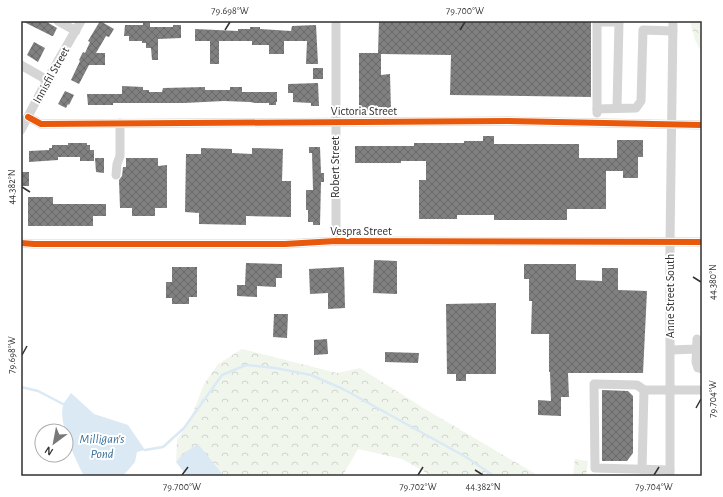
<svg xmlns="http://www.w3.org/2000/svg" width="723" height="497" viewBox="0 0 723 497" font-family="'Alegreya Sans',sans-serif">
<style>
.forest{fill:url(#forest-crowns)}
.water{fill:#dae9f4}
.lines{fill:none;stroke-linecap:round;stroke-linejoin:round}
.stream{stroke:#dae9f4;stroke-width:2.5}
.building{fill:url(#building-cross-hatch)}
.minor{stroke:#d5d5d5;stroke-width:9}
.cycleway-casing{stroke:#fff;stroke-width:8}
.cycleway{stroke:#e8590c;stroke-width:6}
.ticks{fill:none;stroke:#313131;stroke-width:1.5}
.labels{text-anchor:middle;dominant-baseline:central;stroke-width:4;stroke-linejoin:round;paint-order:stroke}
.street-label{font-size:12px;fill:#313131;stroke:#fff}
.water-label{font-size:13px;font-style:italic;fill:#386f9a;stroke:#fff}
.neatline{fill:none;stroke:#313131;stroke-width:1.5}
.ticks-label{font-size:10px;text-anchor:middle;fill:#313131}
</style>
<defs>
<pattern id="forest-crowns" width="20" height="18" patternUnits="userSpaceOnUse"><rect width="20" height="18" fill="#f1f6ed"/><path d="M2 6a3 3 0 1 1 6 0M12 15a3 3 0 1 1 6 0" fill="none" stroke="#cfd3cc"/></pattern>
<pattern id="building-cross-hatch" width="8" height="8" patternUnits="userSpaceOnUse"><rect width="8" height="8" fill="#808080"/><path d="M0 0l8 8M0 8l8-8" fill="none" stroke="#696969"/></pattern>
</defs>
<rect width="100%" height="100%" fill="#fff"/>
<g class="forest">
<path d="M690,21H702V53L695,40Z"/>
<path d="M242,349L337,373L360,368L425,409L539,476H432L402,459L358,449L343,475V476H224L198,445L176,462L177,440L192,415L204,384L218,364Z"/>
<path d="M575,459L588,461L586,476H573Z"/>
</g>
<g class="water">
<path d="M71,393L94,414L128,425L145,450L137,452L135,462L123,476H84C76,460 56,420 64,403C66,400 69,396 71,393Z"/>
<path d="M198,444L224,476H187L176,462L184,453Z"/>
</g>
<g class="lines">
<g class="stream">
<path d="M21,387L38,391L63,404"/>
<path d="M145,450L163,447L184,428L222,375L246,365L275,368L311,375L343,389L466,457L494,476"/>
</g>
</g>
<g class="building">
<path d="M22,21H45L57,28L53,36H52Z"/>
<path d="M100,21L114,29L109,37L106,36L96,53H105V65H89L79,84L71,80L80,61L79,60L83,52L85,53L90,42L88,41Z"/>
<path d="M379,21H591V97L450,95L451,55L381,54V75L390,74L391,111H359V53H378Z"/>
<path d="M143,23H150V27H173V25H181V38L158,39V60H152L151,48H146V43H142V41H129V36H124L125,25H143Z"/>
<path d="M316,25L318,64H306L307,41H284V54H269V45H252V41H219V64H210V41H195V29L238,31V29H250V27H260V29L291,31L292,26Z"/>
<path d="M34,42L45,48L38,62L27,55Z"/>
<rect x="313" y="68" width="10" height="11"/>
<path d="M318,83L319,106H311V103L293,102V93H288V84Z"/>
<path d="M122,86L143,87V90H149V92H162L163,88L205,87V90H230V87H242V92H277V102H276V105H269V103H255L250,102L224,101L184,103H113V105H88L87,94H122Z"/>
<path d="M65,91L74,95L69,105L68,104L66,108L58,104Z"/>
<path d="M483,136H494V144H579V158H617V140H643V157H638V178H623V171H606V209H567V220H494V215H457V219H419V180H426V161H401V163H355V146H414V143H464V141H483Z"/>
<path d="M68,143H87V145H90V150H94V161H80V157H58V160L29,162V151L49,150V148H52V145H68Z"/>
<path d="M309,147H320L321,173H324V182H321L320,225H313V222H308V210H306V190H313L312,153H309Z"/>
<path d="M201,148L232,149V153L252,154V148L283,149L282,181H291V217L246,216V225L199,224V213L185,212L186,154H201Z"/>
<path d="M95,158H104V173L96,172Z"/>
<path d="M126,158H158V166L167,165V208H155V216H132V208H120L119,180L122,176L123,167H126Z"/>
<rect x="21" y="172" width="8" height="14"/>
<path d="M28,197H53V204H106V216H93V226H28Z"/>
<path d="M374,260L397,261V294L373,293Z"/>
<path d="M246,263L282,264V278H276V287L257,286V297L237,296V285H245Z"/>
<path d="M524,264H576V280L602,281V268H618V290L647,291L643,373H568L569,397H561V416L538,415V400L551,401L550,372H549V334H531L532,301H529V279H524Z"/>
<path d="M172,267H197V297H189V304H172V298H166V282H172Z"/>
<path d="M344,267L345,308L328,309V293L310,294L309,269Z"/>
<path d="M496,303V374H466V381H456V374H447L446,304Z"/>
<path d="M274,314H288L287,338L273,337Z"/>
<path d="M327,339L328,354L314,355V340Z"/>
<path d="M385,352L419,353L418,363L385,362Z"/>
<path d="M602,390L628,391L633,396V453L627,461H602Z"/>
</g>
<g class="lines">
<g class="minor">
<path d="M58,21L76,31"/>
<path d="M336,21V241"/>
<path d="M21,65L47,80"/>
<path d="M617,108L619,21"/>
<path d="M597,109L636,108L641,101L643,30L673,31"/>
<path d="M597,113V22H619"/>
<path d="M28,117L41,124L508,121L702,125"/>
<path d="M21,130L47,80L81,21"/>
<path d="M116,175L117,164L120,156V123"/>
<path d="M21,243L34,244H285L336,241L702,242"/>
<path d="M697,339L696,362L698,368L702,369"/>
<path d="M671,350L697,349"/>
<path d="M644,390L637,385L594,384L595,468L670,470"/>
<path d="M642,469L644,390H702"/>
<path d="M670,476V242L673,21"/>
</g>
<g class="cycleway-casing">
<g id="cycleway">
<path d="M28,117L41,124L508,121L702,125"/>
<path d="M21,243L34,244H285L336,241L702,242"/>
</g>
</g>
<use href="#cycleway" class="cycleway"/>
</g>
<path class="ticks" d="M225,30L230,22M460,30L465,22M22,187L30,192M693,277L701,282M22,355L27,346M696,408L701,399M475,470L483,475M182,475L188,467M418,475L423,467M654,475L659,467"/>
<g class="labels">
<g class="street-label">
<text transform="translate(51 75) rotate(-61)">Innisfil Street</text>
<text x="364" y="111">Victoria Street</text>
<text transform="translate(335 167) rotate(-90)">Robert Street</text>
<text x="361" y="231">Vespra Street</text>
<text transform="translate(670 296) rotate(-90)">Anne Street South</text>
</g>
<g class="water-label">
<text x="102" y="439">Milligan's<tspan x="102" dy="15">Pond</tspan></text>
</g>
</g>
<rect width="723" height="497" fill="none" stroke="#ffffff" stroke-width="44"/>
<g transform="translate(54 443) rotate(212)"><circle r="19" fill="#ffffff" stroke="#adadad"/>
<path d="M0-3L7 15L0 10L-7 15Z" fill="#797979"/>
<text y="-6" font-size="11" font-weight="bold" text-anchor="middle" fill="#313131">N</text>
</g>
<rect x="22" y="22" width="679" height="453" class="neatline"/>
<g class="ticks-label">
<text x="230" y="14">79.698°W</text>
<text x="465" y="14">79.700°W</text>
<text transform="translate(11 187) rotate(-90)" y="4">44.382°N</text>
<text transform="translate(712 282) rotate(-90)" y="4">44.380°N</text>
<text transform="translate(11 355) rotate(-90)" y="4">79.698°W</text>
<text transform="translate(712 399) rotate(-90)" y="4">79.704°W</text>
<text x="182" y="490">79.700°W</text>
<text x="418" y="490">79.702°W</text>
<text x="483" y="490">44.382°N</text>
<text x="654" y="490">79.704°W</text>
</g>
</svg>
